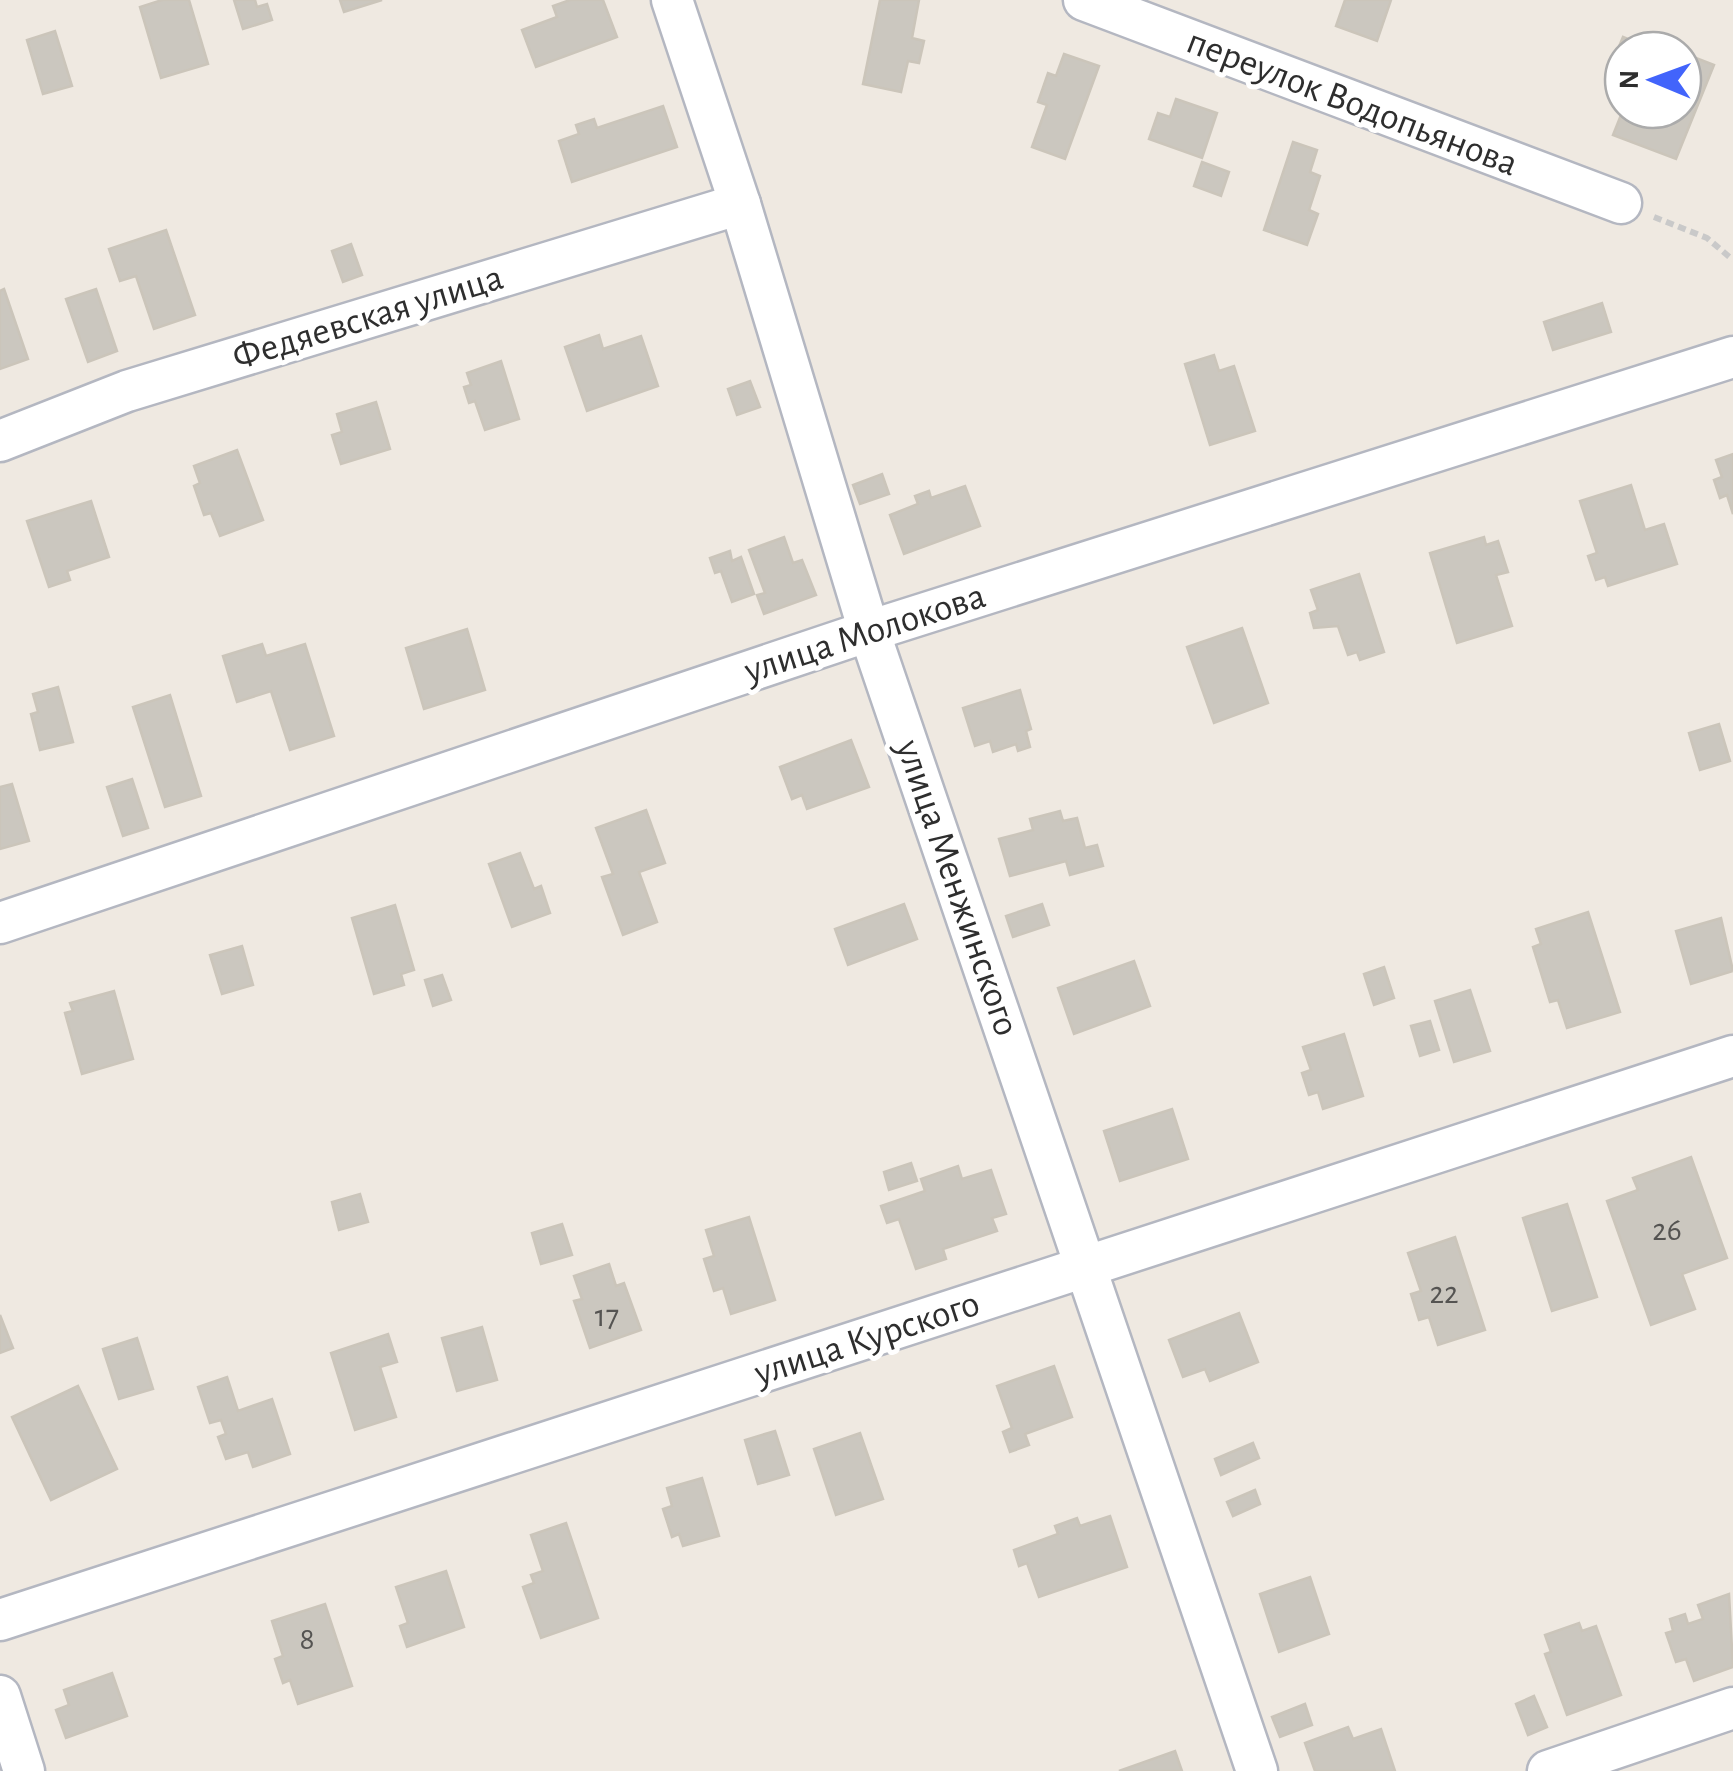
<svg xmlns="http://www.w3.org/2000/svg" width="1733" height="1771" viewBox="0 0 1733 1771" font-family="'Alegreya Sans',sans-serif">
<style>
.building{fill:#cbc7bf;stroke:#cbc5ba;stroke-width:2.5}
.lines{fill:none;stroke-linecap:round;stroke-linejoin:round}
.minor-casing{stroke:#b4b7c1;stroke-width:45}
.path{stroke:#c9c9c9;stroke-width:6;stroke-dasharray:8 5;stroke-linecap:butt}
.minor{stroke:#fff;stroke-width:40}
.labels{text-anchor:middle;dominant-baseline:central;stroke-width:10;stroke-linejoin:round;paint-order:stroke}
.number-label{font-size:32px;fill:#555452}
.street-label{font-size:38px;fill:#2e2e2e;stroke:#fff}
</style>
<rect width="100%" height="100%" fill="#efe9e1"/>
<g class="building">
<path d="M162,0H189L208,64L161,78L140,7Z"/>
<path d="M234,0H255L257,7L267,4L272,20L243,29Z"/>
<path d="M340,0H382L344,12Z"/>
<path d="M570,0H603L617,37L536,67L522,30L557,17L553,6Z"/>
<path d="M880,0H919L912,38L924,41L919,63L908,61L901,92L863,84Z"/>
<path d="M1345,0H1391L1377,41L1336,26Z"/>
<path d="M55,31L72,86L43,94L27,40Z"/>
<path d="M1623,37L1655,50H1623V85L1606,78Z"/>
<path d="M1683,53L1714,65L1676,159L1613,135L1623,110H1683Z"/>
<path d="M1064,54L1099,66L1065,159L1032,147L1047,105L1038,102L1048,73L1056,76Z"/>
<path d="M1176,99L1217,113L1202,158L1149,139L1158,113L1170,117Z"/>
<path d="M663,106L677,147L572,182L559,141L579,134L576,125L594,119L597,128Z"/>
<path d="M1293,142L1317,150L1310,172L1320,176L1309,210L1318,214L1307,245L1264,230Z"/>
<path d="M1202,162L1229,172L1221,196L1194,186Z"/>
<path d="M166,230L195,315L154,329L136,276L120,281L109,249Z"/>
<path d="M351,244L362,275L343,282L332,251Z"/>
<path d="M4,289L28,359L0,369V291Z"/>
<path d="M96,289L117,351L88,362L66,299Z"/>
<path d="M1602,303L1611,332L1553,350L1544,322Z"/>
<path d="M599,335L603,349L641,336L658,386L587,411L565,347Z"/>
<path d="M1214,355L1219,371L1234,366L1255,431L1210,445L1185,364Z"/>
<path d="M501,361L519,419L485,430L475,401L469,403L464,387L471,385L467,373Z"/>
<path d="M750,381L760,407L737,415L728,389Z"/>
<path d="M376,402L390,449L341,464L332,435L342,432L337,414Z"/>
<path d="M237,450L263,520L220,536L211,513L204,515L194,486L200,483L194,466Z"/>
<path d="M1733,454V514L1727,495L1720,498L1714,480L1722,477L1716,460Z"/>
<path d="M882,474L889,494L860,504L853,485Z"/>
<path d="M1631,485L1645,530L1664,524L1677,564L1608,586L1605,577L1596,580L1588,556L1597,553L1580,501Z"/>
<path d="M965,486L980,526L904,554L890,515L918,504L915,496L929,491L931,498Z"/>
<path d="M91,501L109,557L67,571L70,580L49,587L27,521Z"/>
<path d="M784,537L793,563L802,560L816,595L764,614L757,595L765,593L749,550Z"/>
<path d="M1484,537L1486,545L1498,541L1508,572L1496,575L1512,626L1457,643L1430,553Z"/>
<path d="M730,551L732,561L741,557L754,594L732,602L721,571L715,573L710,558Z"/>
<path d="M1359,574L1384,652L1360,660L1357,652L1348,655L1338,626L1314,628L1310,613L1318,610L1311,590Z"/>
<path d="M1242,628L1268,703L1214,723L1187,647Z"/>
<path d="M467,629L485,690L424,709L406,648Z"/>
<path d="M262,644L266,656L305,644L334,736L290,750L271,691L237,702L223,656Z"/>
<path d="M58,687L73,742L40,750L31,714L38,712L33,694Z"/>
<path d="M1020,690L1031,729L1026,731L1030,747L1018,751L1016,744L993,752L990,741L975,746L963,708Z"/>
<path d="M170,695L201,796L165,807L133,707Z"/>
<path d="M1719,724L1730,761L1700,770L1689,733Z"/>
<path d="M851,740L869,787L807,809L802,795L792,799L780,767Z"/>
<path d="M132,779L148,828L123,836L107,787Z"/>
<path d="M12,784L29,841L0,849V787Z"/>
<path d="M646,810L665,863L639,872L657,922L623,935L602,877L613,874L596,828Z"/>
<path d="M1060,811L1063,821L1077,818L1085,848L1097,845L1103,866L1070,875L1066,861L1010,876L999,839L1033,830L1030,819Z"/>
<path d="M520,853L534,889L541,886L550,913L512,927L489,864Z"/>
<path d="M904,904L917,939L848,965L835,929Z"/>
<path d="M1042,904L1049,925L1013,937L1006,916Z"/>
<path d="M395,905L414,970L401,974L404,985L374,994L352,918Z"/>
<path d="M1588,912L1620,1012L1567,1028L1558,1000L1550,1002L1533,947L1541,944L1536,929Z"/>
<path d="M1721,918L1733,971L1691,984L1676,931Z"/>
<path d="M242,946L253,985L222,994L210,955Z"/>
<path d="M1134,961L1150,1006L1074,1034L1058,988Z"/>
<path d="M1384,967L1394,998L1374,1005L1364,974Z"/>
<path d="M442,975L451,1000L433,1006L425,980Z"/>
<path d="M1470,990L1490,1051L1454,1062L1435,1001Z"/>
<path d="M114,991L133,1059L82,1074L65,1013L73,1011L70,1003Z"/>
<path d="M1430,1021L1439,1050L1420,1056L1411,1026Z"/>
<path d="M1344,1034L1363,1096L1323,1109L1318,1092L1309,1095L1302,1073L1311,1070L1303,1047Z"/>
<path d="M1172,1109L1188,1159L1120,1181L1104,1131Z"/>
<path d="M1691,1157L1727,1258L1682,1274L1695,1309L1651,1325L1607,1201L1638,1190L1633,1178Z"/>
<path d="M911,1163L917,1181L889,1190L884,1172Z"/>
<path d="M958,1166L962,1179L991,1170L1006,1214L992,1218L997,1231L943,1249L946,1259L916,1269L899,1219L887,1223L881,1206L925,1191L921,1179Z"/>
<path d="M360,1194L368,1222L339,1230L332,1202Z"/>
<path d="M1567,1204L1597,1297L1552,1311L1523,1218Z"/>
<path d="M749,1217L775,1300L731,1314L723,1288L714,1291L704,1259L714,1256L706,1230Z"/>
<path d="M562,1224L572,1255L541,1264L532,1233Z"/>
<path d="M1455,1237L1485,1330L1438,1345L1429,1317L1419,1320L1411,1294L1421,1291L1408,1253Z"/>
<path d="M609,1264L616,1286L624,1283L641,1330L590,1348L574,1301L582,1299L574,1276Z"/>
<path d="M1239,1313L1258,1362L1210,1381L1205,1369L1183,1377L1169,1340Z"/>
<path d="M0,1315L13,1348L0,1353Z"/>
<path d="M482,1327L497,1380L457,1391L442,1338Z"/>
<path d="M388,1334L397,1362L380,1367L396,1417L355,1430L331,1353Z"/>
<path d="M137,1338L153,1389L119,1399L103,1349Z"/>
<path d="M1054,1366L1072,1417L1025,1434L1029,1445L1010,1452L1003,1432L1012,1428L997,1386Z"/>
<path d="M227,1377L238,1411L272,1399L290,1454L253,1467L248,1452L226,1459L218,1437L226,1434L221,1420L210,1423L198,1387Z"/>
<path d="M78,1386L117,1469L51,1500L12,1417Z"/>
<path d="M775,1431L789,1475L758,1484L745,1440Z"/>
<path d="M860,1433L883,1499L836,1515L814,1449Z"/>
<path d="M1253,1443L1259,1458L1221,1475L1215,1459Z"/>
<path d="M702,1478L719,1536L683,1546L679,1534L672,1537L663,1509L672,1506L667,1488Z"/>
<path d="M1255,1490L1260,1504L1233,1516L1227,1502Z"/>
<path d="M1110,1516L1127,1567L1039,1597L1027,1563L1019,1566L1014,1550L1058,1534L1055,1526L1077,1518L1080,1526Z"/>
<path d="M566,1523L598,1618L541,1638L523,1587L534,1583L531,1575L543,1571L531,1535Z"/>
<path d="M446,1571L464,1627L407,1647L400,1626L408,1623L396,1587Z"/>
<path d="M1310,1577L1329,1634L1279,1652L1260,1594Z"/>
<path d="M1729,1594L1733,1667L1694,1681L1686,1659L1676,1662L1666,1633L1673,1631L1670,1619L1685,1614L1688,1624L1703,1619L1698,1605Z"/>
<path d="M325,1604L352,1686L298,1704L290,1680L283,1683L275,1659L283,1656L272,1621Z"/>
<path d="M1579,1623L1582,1631L1596,1626L1621,1695L1567,1715L1545,1654L1551,1652L1545,1635Z"/>
<path d="M112,1673L127,1716L66,1738L56,1710L69,1705L64,1690Z"/>
<path d="M1534,1696L1547,1727L1528,1735L1516,1704Z"/>
<path d="M1305,1704L1312,1725L1280,1737L1272,1717Z"/>
<path d="M1348,1727L1353,1739L1381,1729L1395,1771H1315L1305,1743Z"/>
<path d="M1175,1751L1182,1771H1119Z"/>
</g>
<g class="lines">
<g class="minor-casing">
<g id="minor">
<path d="M672,0L740,204L869,631L1257,1771"/>
<path d="M1084,0L1621,203"/>
<path d="M0,441L127,391L740,204"/>
<path d="M0,923L869,631L1733,357"/>
<path d="M0,1620L1733,1056"/>
<path d="M0,1696L24,1771"/>
<path d="M1548,1771L1733,1708"/>
</g>
</g>
<path class="path" d="M1654,217L1707,238L1733,260"/>
<use href="#minor" class="minor"/>
</g>
<g class="labels">
<g class="number-label">
<text x="1667" y="1230">26</text>
<text x="1444" y="1293">22</text>
<text x="607" y="1316">17</text>
<text x="307" y="1639">8</text>
</g>
<g class="street-label">
<text transform="translate(1352 103) rotate(21)">переулок Водопьянова</text>
<text transform="translate(368 318) rotate(-17)">Федяевская улица</text>
<text transform="translate(865 634) rotate(-18)">улица Молокова</text>
<text transform="translate(957 888) rotate(71)">улица Менжинского</text>
<text transform="translate(867 1339) rotate(-18)">улица Курского</text>
</g>
</g>
<g transform="translate(1653 80) rotate(271)"><circle r="48" fill="#ffffff" stroke="#ababab" stroke-width="2.5"/>
<path d="M0-8L18 38L0 25L-18 38Z" fill="#4264fb"/>
<text y="-15" font-size="28" font-weight="bold" text-anchor="middle" fill="#2e2e2e">N</text>
</g>
</svg>
